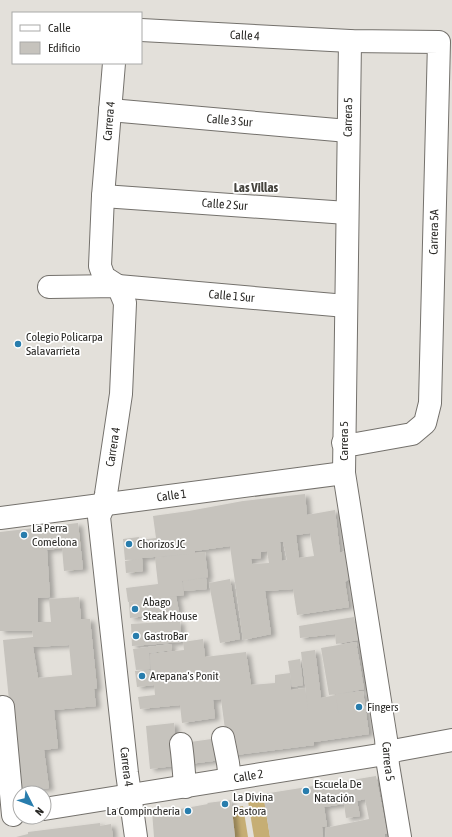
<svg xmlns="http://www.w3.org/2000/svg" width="452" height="837" viewBox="0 0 452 837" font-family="'Asap Condensed',sans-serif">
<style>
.green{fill:#c6ae74}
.building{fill:#c6c3bd;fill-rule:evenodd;filter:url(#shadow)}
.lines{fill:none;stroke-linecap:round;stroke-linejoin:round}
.minor-casing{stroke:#74716c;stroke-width:24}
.minor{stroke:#fff;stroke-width:22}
.poi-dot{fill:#287dad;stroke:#fff;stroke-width:1.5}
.labels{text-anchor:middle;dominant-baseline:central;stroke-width:3.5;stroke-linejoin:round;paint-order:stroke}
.street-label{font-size:12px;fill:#292825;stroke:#fff}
.poi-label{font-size:12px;fill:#292825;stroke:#fff;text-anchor:start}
.neighbourhood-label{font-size:13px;font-weight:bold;fill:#46443e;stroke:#fff}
</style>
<defs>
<filter id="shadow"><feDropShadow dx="4.5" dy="2.5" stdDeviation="2" flood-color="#0004"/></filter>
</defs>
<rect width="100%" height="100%" fill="#e3e0da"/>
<g class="green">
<path d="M264,799L270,837H254L248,801Z"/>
<path d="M243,806L248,837H235L231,808Z"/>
</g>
<g class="building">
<path d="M305,494L307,515L335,510L340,553L345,551L349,579L345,582L349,607L297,615L293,589L265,591L271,634L243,640L230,546L195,551V553L205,552L208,577L182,581L184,595L128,602L126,588L158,584L155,558L189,554L142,558L143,571L126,573L125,561L140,559L125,560L123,539L139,537V540L156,538L153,516L189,511L243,501ZM310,533L314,556L299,558L296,535ZM280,542H283L287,560L282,561ZM267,551L269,563L252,564L251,559L261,558V552Z"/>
<path d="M78,523L83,569L64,571L62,548L47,550L50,597L38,598V622H51L49,599L79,597L81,619H90L97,688L94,689L96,706L54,710L58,748L44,750L49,788L18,791L3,640L33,637L32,631H0V532ZM69,645L72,675L38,678L33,647Z"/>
<path d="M206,578L207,589L184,591L183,581Z"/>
<path d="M230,579L240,639L220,643L209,583Z"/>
<path d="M176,596L179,612L130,618L129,602Z"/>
<path d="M354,617L358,640L336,644L335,634L300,638L299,626Z"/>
<path d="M180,621L181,642L132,646L131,624Z"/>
<path d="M203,639L205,657L246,652L251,685L275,683V675L290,673L291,690L305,688L308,709L301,652L315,650L321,698L336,695L339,719L336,694L329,695L321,648L356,642L364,689L338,694L363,691L369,734L314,742V745L221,757V760L150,769L146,726L174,723L176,744L226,737L221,699L213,700L215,718L182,723L180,705L140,709L138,697L155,695L154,685L137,687L135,671L151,670L150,654L184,650L183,642Z"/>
<path d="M171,644L172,650L149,653L150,669L136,670L133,649Z"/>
<path d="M300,659L303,685L292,687L288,661Z"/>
<path d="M376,776L387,833L385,834V837H326L325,828L369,819L365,799L357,801L360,816L346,818L344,804L324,807L327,826L322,827L323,837H270L263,794L320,785L321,789L341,785L340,782Z"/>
<path d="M231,800L235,837H154L152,811L175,810L208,804L207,803Z"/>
<path d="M100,823V826L111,824L113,837H16L28,834V832Z"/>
</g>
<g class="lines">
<g class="minor-casing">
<g id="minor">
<path id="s1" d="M141,30L350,41L439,42L430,403L425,423L412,434L356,444L343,443"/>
<path id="s2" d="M350,41L344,473L386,739L388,765L400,837"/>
<path id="s3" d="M114,63L103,196L100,266L104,277L118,286L125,303L121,394L106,494L104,505L99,517L127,773L136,837"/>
<path id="s4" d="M110,110L348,131"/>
<path id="s5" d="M103,196L347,213"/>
<path id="s6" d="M49,287L118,286L346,306"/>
<path id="s7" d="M0,518L344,473"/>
<path d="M3,707L13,815"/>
<path d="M223,738L228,763L230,779"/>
<path d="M181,744C183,758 184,772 185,787"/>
<path id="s8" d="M44,809L379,755L398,750L452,740"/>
</g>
</g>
<use href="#minor" class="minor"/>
</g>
<g class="poi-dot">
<circle cx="18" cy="344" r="4"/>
<circle cx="24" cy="535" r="4"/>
<circle cx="129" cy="544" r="4"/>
<circle cx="135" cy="609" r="4"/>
<circle cx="136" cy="636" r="4"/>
<circle cx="142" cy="676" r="4"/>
<circle cx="359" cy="707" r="4"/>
<circle cx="306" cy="791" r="4"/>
<circle cx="225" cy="804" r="4"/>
<circle cx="188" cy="811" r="4"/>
</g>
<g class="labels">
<g class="street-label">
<text stroke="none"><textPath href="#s1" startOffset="104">Calle 4</textPath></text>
<text transform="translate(348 117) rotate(-89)">Carrera 5</text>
<text transform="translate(109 121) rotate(-85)">Carrera 4</text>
<text stroke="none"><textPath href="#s4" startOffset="120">Calle 3 Sur</textPath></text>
<text stroke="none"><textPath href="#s5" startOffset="122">Calle 2 Sur</textPath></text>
<text transform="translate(434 232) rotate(-89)">Carrera 5A</text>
<text stroke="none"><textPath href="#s6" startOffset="183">Calle 1 Sur</textPath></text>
<text transform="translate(344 441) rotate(-90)">Carrera 5</text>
<text transform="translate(113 447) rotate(-81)">Carrera 4</text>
<text stroke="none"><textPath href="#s7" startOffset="173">Calle 1</textPath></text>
<text stroke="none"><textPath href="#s2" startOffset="724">Carrera 5</textPath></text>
<text stroke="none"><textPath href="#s3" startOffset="718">Carrera 4</textPath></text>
<text stroke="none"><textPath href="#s8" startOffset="207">Calle 2</textPath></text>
</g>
<g class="poi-label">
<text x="26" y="337">Colegio Policarpa<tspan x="26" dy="14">Salavarrieta</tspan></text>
<text x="32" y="528">La Perra<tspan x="32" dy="14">Comelona</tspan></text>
<text x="137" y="544">Chorizos JC</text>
<text x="143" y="602">Abago<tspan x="143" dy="14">Steak House</tspan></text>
<text x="144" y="636">GastroBar</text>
<text x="150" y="676">Arepana's Ponit</text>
<text x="367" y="707">Fingers</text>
<text x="314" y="784">Escuela De<tspan x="314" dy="14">Natación</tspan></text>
<text x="233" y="797">La Dívina<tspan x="233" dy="14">Pastora</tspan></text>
<text x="180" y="811" text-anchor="end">La Compincheria</text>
</g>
<g class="neighbourhood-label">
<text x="256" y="187">Las Villas</text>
</g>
</g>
<rect x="12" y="12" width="130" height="52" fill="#ffffff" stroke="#a9a9a8"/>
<rect x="20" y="25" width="20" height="6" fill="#ffffff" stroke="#a9a9a8"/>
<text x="48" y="32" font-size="12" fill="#292825">Calle</text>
<rect x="20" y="42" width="20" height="12" fill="#c6c3bd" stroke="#a9a9a8"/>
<text x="48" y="52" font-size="12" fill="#292825">Edificio</text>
<g transform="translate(32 805) rotate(132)"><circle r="19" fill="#ffffff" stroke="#a9a9a8"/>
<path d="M0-3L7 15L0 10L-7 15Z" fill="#287dad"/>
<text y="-6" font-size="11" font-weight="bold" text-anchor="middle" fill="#292825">N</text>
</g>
</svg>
